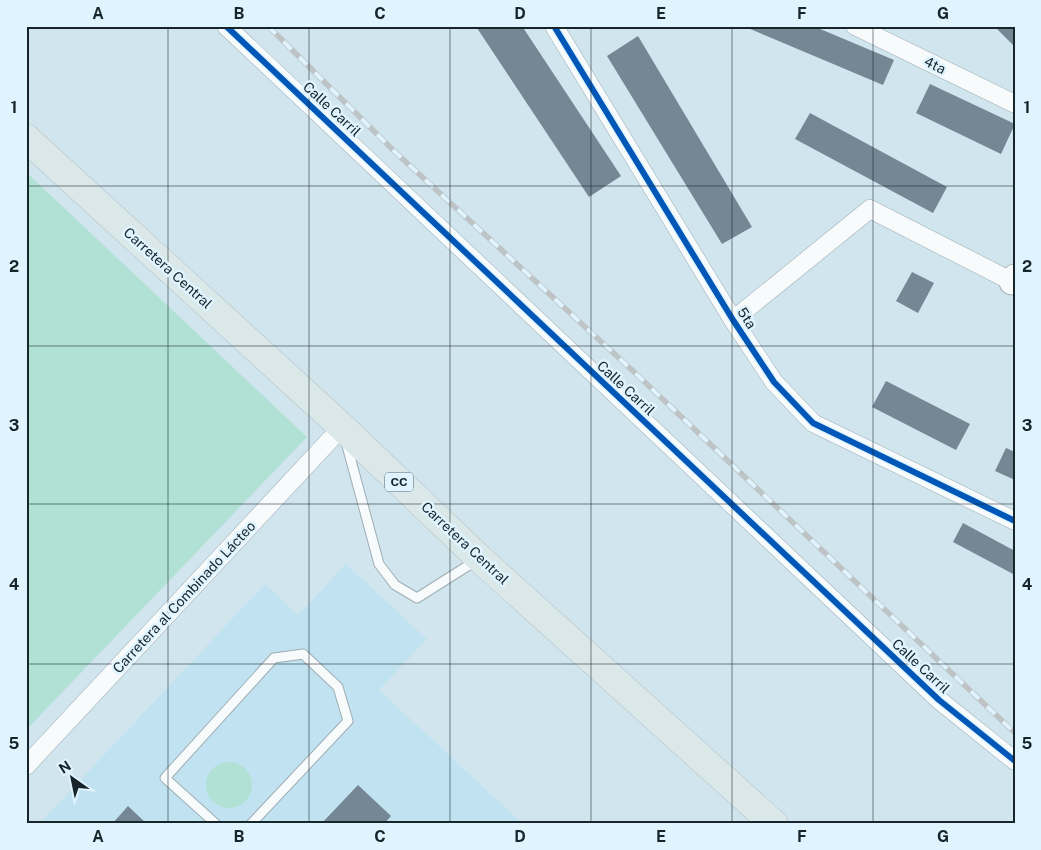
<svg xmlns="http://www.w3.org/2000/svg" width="1041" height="850" viewBox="0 0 1041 850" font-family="'Public Sans',sans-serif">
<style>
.built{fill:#c1e3f1}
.green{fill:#b0e1d4}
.building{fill:#758694}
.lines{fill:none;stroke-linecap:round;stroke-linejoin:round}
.lane-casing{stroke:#9eadb4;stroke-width:11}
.street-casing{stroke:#9eadb4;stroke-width:19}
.secondary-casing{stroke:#9eadb4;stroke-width:27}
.primary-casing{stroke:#b7c2c6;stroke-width:29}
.lane{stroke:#f8fbfc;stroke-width:9}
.street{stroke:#f8fbfc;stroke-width:18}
.secondary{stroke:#f8fbfc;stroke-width:25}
.primary{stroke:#dae8e9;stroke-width:28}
.rail-casing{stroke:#bec4c6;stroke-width:5.5}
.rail{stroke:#dff4fe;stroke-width:4;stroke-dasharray:11;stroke-linecap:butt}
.cycleway-casing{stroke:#dff4fe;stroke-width:9}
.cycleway{stroke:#0057b8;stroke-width:6}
.grid{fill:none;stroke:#17252b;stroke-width:1;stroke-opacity:0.55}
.labels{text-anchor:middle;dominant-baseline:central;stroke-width:5;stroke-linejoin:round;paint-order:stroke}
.shield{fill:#dff4fe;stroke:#53636a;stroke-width:1}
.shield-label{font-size:12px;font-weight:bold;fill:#17252b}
.street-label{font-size:14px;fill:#17252b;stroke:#dff4fe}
.neatline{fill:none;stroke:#17252b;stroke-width:2}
.grid-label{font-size:16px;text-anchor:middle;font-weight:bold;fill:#17252b}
</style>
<rect width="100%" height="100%" fill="#d1e5ee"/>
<path class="built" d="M346,564L427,639L379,690L523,824H39L265,584L298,615Z"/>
<g class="green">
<path d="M26,172L307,437L26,730Z"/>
<circle cx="229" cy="785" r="23"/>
</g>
<g class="building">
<path d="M481,26H522L621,176L589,197L477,28Z"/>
<path d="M743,26H813L894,60L883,85Z"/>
<path d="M994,26H1015V47Z"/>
<path d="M638,36L752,227L722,244L607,56Z"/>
<path d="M930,84L1015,124L1001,154L916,113Z"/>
<path d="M810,113L947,187L933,213L795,139Z"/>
<path d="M912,272L934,283L918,313L896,301Z"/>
<path d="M886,381L970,424L956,450L872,407Z"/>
<path d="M1006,448L1015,452V480L995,471Z"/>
<path d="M963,523L1015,551V575L953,542Z"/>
<path d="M358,785L391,816L384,824H321Z"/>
<path d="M128,806L147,824H112Z"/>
</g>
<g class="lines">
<g class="lane-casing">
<g id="lane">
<path d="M346,442L379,564L395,585L417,598L477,560"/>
<path d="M216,824L165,778L274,658L303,654L338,687L348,721L251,824"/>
</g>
</g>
<g class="street-casing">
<g id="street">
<path d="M226,26L939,700L1015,761"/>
<path d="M554,26L733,320L774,382L813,423L1015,521"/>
<path d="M855,26L1015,104"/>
<path d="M733,320L870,209L1015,283"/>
<path d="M26,766L342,427"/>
</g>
</g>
<g class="secondary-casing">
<path id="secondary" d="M1012,282L1015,277"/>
</g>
<g class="primary-casing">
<path id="primary" d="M26,138L342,427L480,559L774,824"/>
</g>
<use href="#lane" class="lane"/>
<use href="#street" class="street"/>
<use href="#secondary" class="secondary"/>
<use href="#primary" class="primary"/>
<g class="rail-casing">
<path id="rail" d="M268,26L394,151L632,370L1015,733"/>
</g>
<use href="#rail" class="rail"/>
<g class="cycleway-casing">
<g id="cycleway">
<path d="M226,26L939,700L1015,761"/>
<path d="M554,26L733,320L774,382L813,423L1015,521"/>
</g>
</g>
<use href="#cycleway" class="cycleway"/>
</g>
<path class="grid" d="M168,26V824M309,26V824M450,26V824M591,26V824M732,26V824M873,26V824M26,186H1015M26,346H1015M26,504H1015M26,664H1015"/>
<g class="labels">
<rect class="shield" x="385" y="472.5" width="28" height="19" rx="4"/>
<g class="shield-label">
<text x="399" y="482">CC</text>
</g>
<g class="street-label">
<text transform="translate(935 65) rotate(26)">4ta</text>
<text transform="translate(332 109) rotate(43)">Calle Carril</text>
<text transform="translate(168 268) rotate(42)">Carretera Central</text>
<text transform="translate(747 318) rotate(57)">5ta</text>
<text transform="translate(626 388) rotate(43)">Calle Carril</text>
<text transform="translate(465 543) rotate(43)">Carretera Central</text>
<text transform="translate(184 597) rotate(-47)">Carretera al Combinado Lácteo</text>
<text transform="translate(921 666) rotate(43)">Calle Carril</text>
</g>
</g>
<rect width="1041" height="850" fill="none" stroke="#dff4fe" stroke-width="55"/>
<g transform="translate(72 778) rotate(327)" stroke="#dff4fe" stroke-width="4" paint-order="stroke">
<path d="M0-4L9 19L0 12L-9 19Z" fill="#17252b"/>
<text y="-8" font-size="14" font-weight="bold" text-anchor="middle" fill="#17252b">N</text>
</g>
<rect x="28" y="28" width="986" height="794" class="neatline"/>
<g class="grid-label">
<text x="98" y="19">A</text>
<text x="239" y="19">B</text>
<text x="380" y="19">C</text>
<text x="520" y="19">D</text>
<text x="661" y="19">E</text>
<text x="802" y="19">F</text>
<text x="943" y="19">G</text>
<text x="14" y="113">1</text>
<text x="1027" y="113">1</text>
<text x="14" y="272">2</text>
<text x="1027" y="272">2</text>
<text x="14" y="431">3</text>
<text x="1027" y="431">3</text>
<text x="14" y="590">4</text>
<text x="1027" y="590">4</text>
<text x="14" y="749">5</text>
<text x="1027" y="749">5</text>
<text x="98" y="842">A</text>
<text x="239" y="842">B</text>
<text x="380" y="842">C</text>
<text x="520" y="842">D</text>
<text x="661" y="842">E</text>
<text x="802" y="842">F</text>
<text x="943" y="842">G</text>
</g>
</svg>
